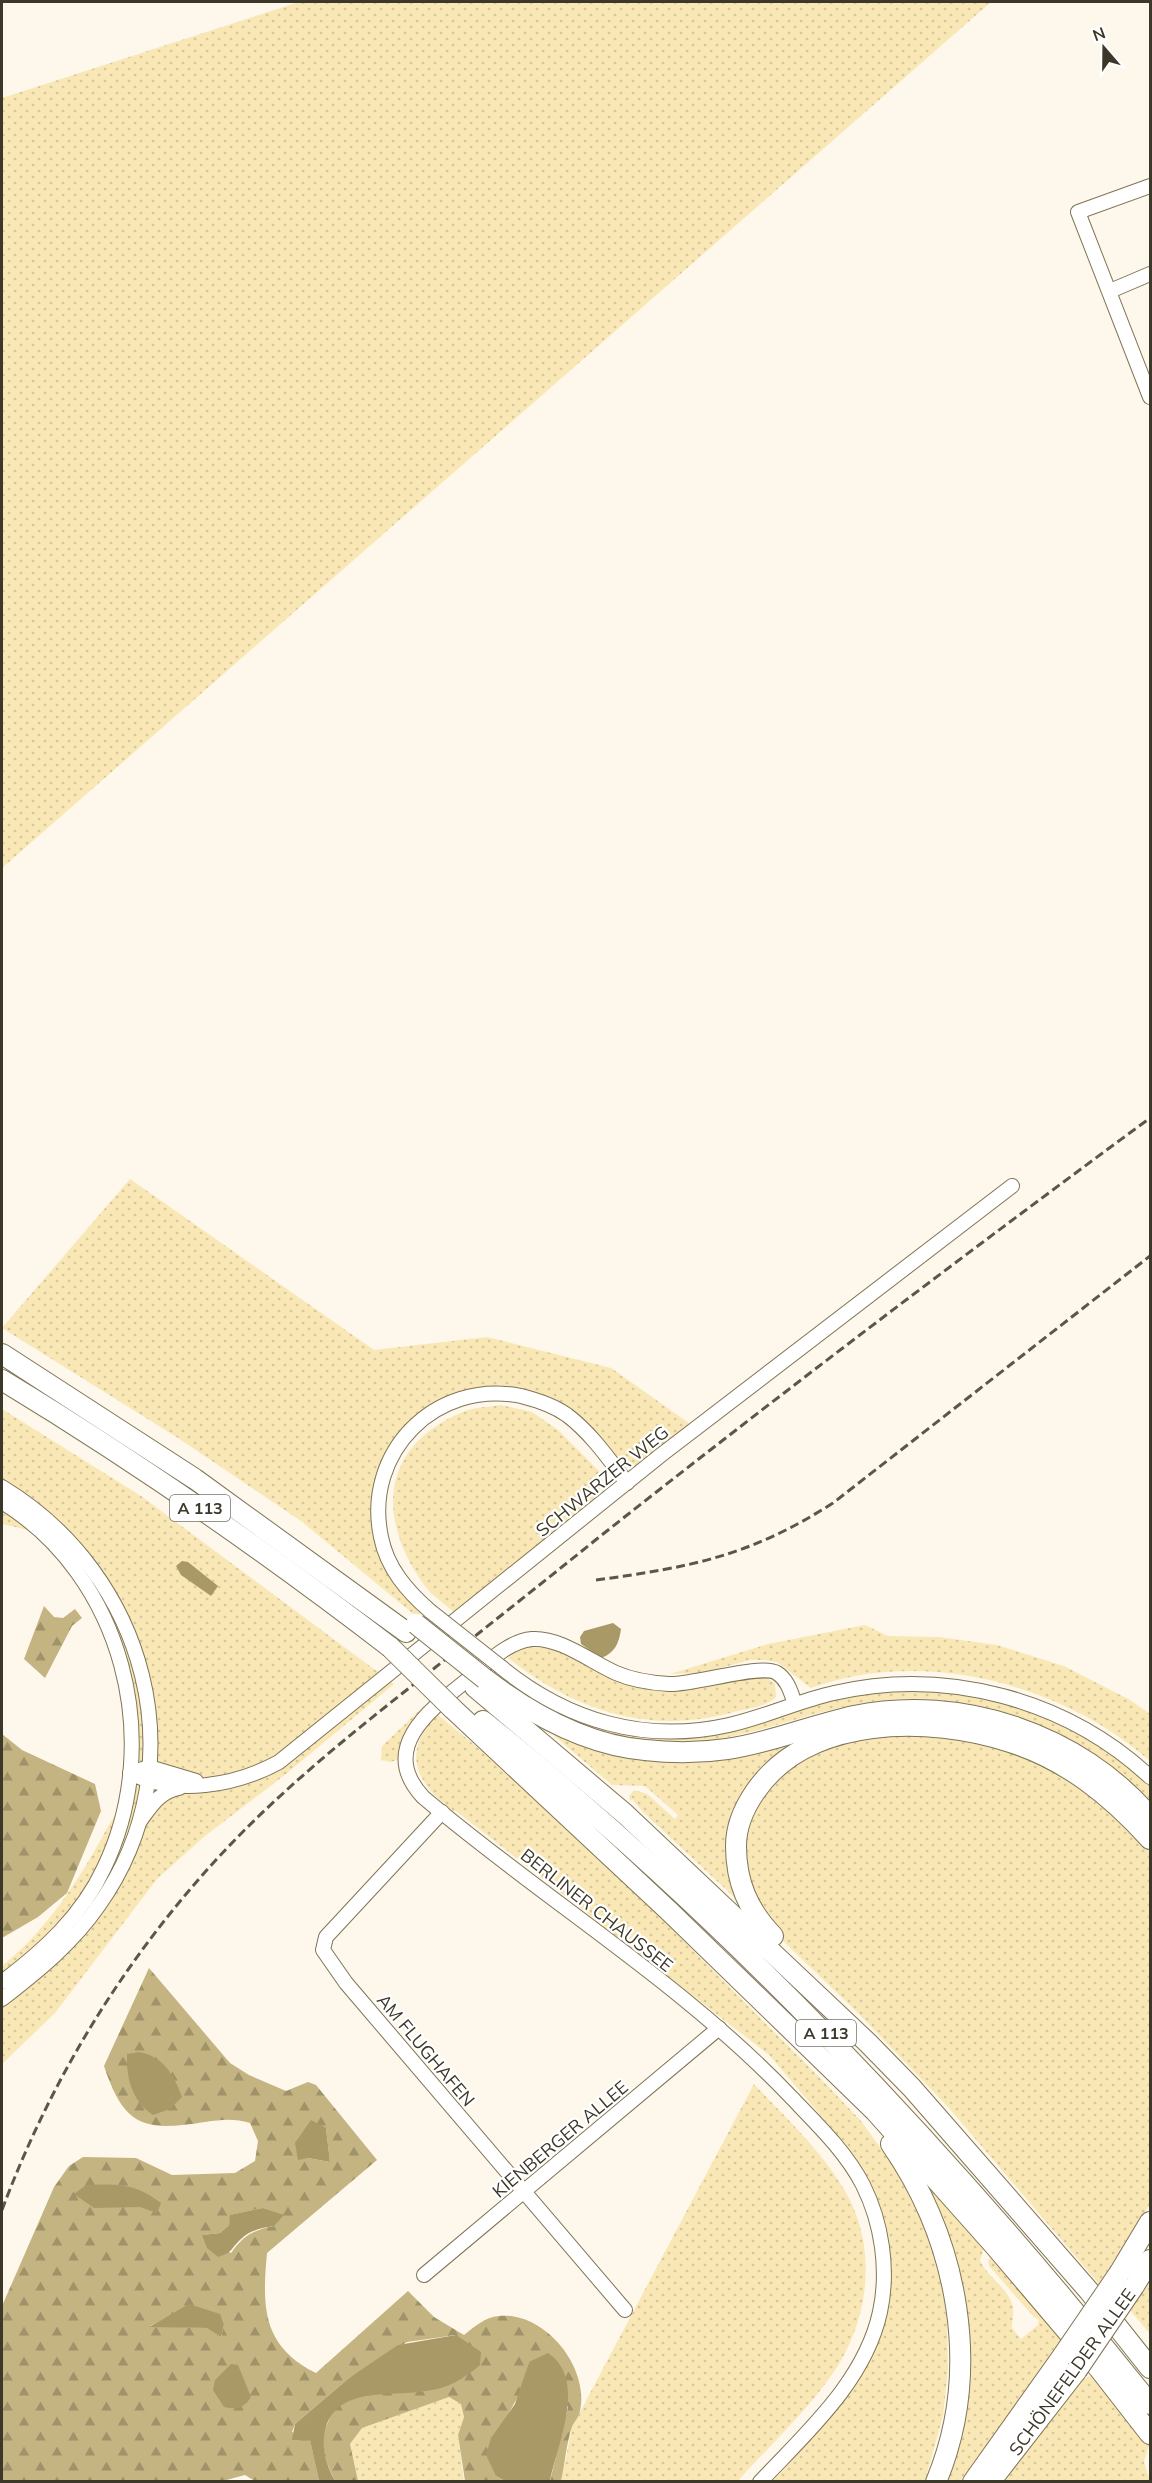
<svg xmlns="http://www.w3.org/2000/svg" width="1152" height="2483" viewBox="0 0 1152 2483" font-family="Mulish,sans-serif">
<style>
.grass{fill:url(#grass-dots)}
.forest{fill:url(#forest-firs);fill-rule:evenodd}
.water{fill:#a99967}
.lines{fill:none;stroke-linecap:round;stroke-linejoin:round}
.minor-casing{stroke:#7f7455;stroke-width:16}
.highway-casing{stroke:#7f7455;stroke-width:22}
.minor{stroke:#fff;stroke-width:14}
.highway{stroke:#fff;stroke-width:20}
.rail{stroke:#5a5648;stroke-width:3;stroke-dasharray:9 4.5;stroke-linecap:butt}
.minor-bridge-casing{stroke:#7f7455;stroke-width:16;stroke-linecap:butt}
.highway-bridge-casing{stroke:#7f7455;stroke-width:22;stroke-linecap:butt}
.minor-bridge{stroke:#fff;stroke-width:14}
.highway-bridge{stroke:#fff;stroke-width:20}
.labels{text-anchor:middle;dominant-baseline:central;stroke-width:4.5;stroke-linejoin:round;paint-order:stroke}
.shield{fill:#fff;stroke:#767369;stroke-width:1.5}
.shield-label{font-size:16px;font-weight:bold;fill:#3b3729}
.street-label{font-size:18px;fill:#3b3729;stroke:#fff}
</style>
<defs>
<pattern id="grass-dots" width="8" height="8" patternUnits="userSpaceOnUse" patternTransform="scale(1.5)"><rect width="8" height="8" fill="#f9e8b5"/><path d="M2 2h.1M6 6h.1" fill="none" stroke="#d6c89c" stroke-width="1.8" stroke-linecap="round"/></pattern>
<pattern id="forest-firs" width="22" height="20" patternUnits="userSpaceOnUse" patternTransform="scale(1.5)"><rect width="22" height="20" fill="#c4b481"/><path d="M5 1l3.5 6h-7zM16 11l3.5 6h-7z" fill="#a0936a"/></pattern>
</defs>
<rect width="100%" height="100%" fill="#fdf8eb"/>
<g class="grass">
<path d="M299,2H991L2,868V98Z"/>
<path d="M130,1179L374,1350L487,1337L611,1368L693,1426L634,1468L615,1460L585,1423L523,1390L500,1385L466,1391L431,1406L405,1426L380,1466L375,1488L376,1538L422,1612L417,1617L301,1521L178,1438L2,1328Z"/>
<path d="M501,1405L532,1412L558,1430L601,1473L602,1485L594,1504L455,1613C445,1604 432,1596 424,1585C375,1516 381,1445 465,1411C476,1407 490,1407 501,1405Z"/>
<path d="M2,1409L141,1496L394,1684L286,1774L205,1836L157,1879L55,2013L2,2064V1966C46,1931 80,1879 106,1830C111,1821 119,1811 121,1801C137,1724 118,1653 79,1587C68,1568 55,1548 36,1535C28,1528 12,1527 2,1524Z"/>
<path d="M865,1625L888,1636L939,1637L997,1645L1064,1666L1130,1700L1150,1714V1761C1062,1684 924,1647 811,1688L777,1662L764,1660H750L702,1673L670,1674L768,1644Z"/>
<path d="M525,1647L552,1648L613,1677L684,1689L756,1677L767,1678L775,1684L776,1697C768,1706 750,1708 738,1711C651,1736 577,1712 508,1658L517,1649Z"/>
<path d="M513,1683C574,1729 656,1752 731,1731C772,1720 811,1703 853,1695C961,1676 1070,1712 1150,1785V1801C1072,1722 958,1682 848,1706C793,1717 741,1741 684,1742C620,1744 563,1720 510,1686Z"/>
<path d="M424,1706L402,1739L401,1759L390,1762L381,1760L382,1746Z"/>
<path d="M437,1714L511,1775L652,1909L823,2081L861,2121L893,2165L926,2228L940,2272L947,2322L948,2369L943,2416L925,2481H768L855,2384L879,2337L890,2266L885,2223L870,2185L840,2138L769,2055L456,1811H453C415,1782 401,1753 437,1714Z"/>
<path d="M545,1728L617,1752L809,1736C761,1759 746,1776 734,1828C728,1854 727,1871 736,1896L734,1897L642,1811L632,1799L630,1801L629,1796L634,1790L647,1794L675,1819L678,1815L645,1786L612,1785Z"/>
<path d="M948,1733L1027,1755L1109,1805L1150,1852V2204L1099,2284L949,2108L856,2011L782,1940L761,1916L750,1896L743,1832L775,1772L848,1738Z"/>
<path d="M754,2084C786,2118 822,2151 845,2191C879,2249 869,2323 831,2376C805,2413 768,2447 738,2481L561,2482L572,2427Z"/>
<path d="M908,2154L986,2242L980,2260C987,2278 1010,2288 1013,2308C1014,2313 1012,2322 1012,2328L1021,2339L1038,2325L1039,2320L1033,2316L989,2266L988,2261L993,2253L1065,2334L1050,2359L960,2481H940L965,2362Z"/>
<path d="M1150,2272V2334L1129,2309L1134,2306Z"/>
<path d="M1095,2374L1150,2442L1144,2462L1150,2481L1004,2482L1073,2390L1083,2379Z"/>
<path d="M449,2397L461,2404L464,2417L458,2435L464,2481H358L350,2444L362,2428Z"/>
</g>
<g class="forest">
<path d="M44,1606L54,1617L63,1618L75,1609L82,1618L72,1626L45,1678L24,1659Z"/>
<path d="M2,1734L22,1750L95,1784L101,1811L67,1893L38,1917L2,1938Z"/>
<path d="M149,1968L230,2063L249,2075L286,2091L308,2082L316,2085L377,2160L267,2253C262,2307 262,2346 316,2373L408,2291L434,2317L464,2335C474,2327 485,2317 499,2316C544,2311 590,2367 580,2411C579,2417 574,2422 572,2427C566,2444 565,2464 561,2481H550L568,2407L529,2362L520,2393L506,2418L496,2476L505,2481H465L458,2435L464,2417L461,2404L449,2397L362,2428L350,2444L358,2481H335C327,2465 319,2446 326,2428C328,2423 330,2415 333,2411C353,2389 401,2393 428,2391L456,2335L407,2342L349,2378L295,2424L292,2432L310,2439L319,2481H255L245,2475L219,2482H2V2306L54,2187L69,2166L83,2157L136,2158L172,2175L235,2173L255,2161L258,2141L250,2123C233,2118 221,2120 205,2122C143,2132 124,2126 104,2066ZM326,2128L330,2162L308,2158ZM262,2208L274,2226C253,2230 243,2236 231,2253L203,2235L220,2233L229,2225L231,2215ZM177,2312L224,2325L221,2337L208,2328L150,2326Z"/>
</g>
<g class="water">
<path d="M182,1561L188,1562L218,1586L211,1596L181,1575L176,1566Z"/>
<path d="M613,1623L621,1629C619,1643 615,1653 601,1658L581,1644L580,1637L584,1631Z"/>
<path d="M139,2052C163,2056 174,2075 182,2097L170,2109L153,2115C132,2101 126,2078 127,2054Z"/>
<path d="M311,2120L326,2128L330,2162L308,2158L298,2160L295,2143Z"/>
<path d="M86,2185C117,2184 135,2183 161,2203L157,2213L140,2207L94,2208L74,2194Z"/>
<path d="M262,2208L284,2215L274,2226C262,2228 250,2230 241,2239C230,2249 234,2252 218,2257L207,2248L202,2235L220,2233L229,2225L230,2215Z"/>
<path d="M189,2304L220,2314L224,2325L221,2337L207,2328L149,2327Z"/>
<path d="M456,2335L481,2352L480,2365C464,2379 448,2388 427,2391C393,2397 342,2386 327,2424C320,2444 325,2463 335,2481H319L310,2440H292L295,2424L349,2378L398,2345Z"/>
<path d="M548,2353C588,2380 557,2444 550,2481H505L496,2476L486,2455L491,2438L515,2404L529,2362Z"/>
<path d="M231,2364L238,2365L251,2397C244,2408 237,2410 224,2407L213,2390L215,2380Z"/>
</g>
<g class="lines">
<g class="minor-casing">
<g id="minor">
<path d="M1150,186L1078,212L1150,397"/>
<path d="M1110,291L1150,274"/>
<path d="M2,1487C146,1574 199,1763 99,1905C73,1943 38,1971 2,1999"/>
<path d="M2,1502C123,1576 165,1741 104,1868C82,1916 43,1951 2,1982"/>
<path d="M430,1611C407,1591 387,1568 381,1537C363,1452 436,1379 521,1396C537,1400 553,1405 567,1415C591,1433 609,1459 627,1483"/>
<path d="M501,1667C567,1721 645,1744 729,1725C765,1717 798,1701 834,1693C946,1667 1066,1699 1150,1777"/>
<path d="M140,1770L149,1767L196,1781"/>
<path d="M130,1773C176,1796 235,1786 279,1762L661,1455L1012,1186"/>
<path d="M442,1812L326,1937L323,1950L346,1983L625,2310"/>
<path d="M140,1821C151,1806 159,1792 179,1788"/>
<path d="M424,2275L719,2028"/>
<path d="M760,2482C807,2432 865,2381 880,2312C889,2270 882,2223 863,2185C846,2152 817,2124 792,2098C683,1983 543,1899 423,1797C376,1746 435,1706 471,1677C488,1662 509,1641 532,1639C560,1637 591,1662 616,1673C632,1680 652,1683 669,1684C694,1685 762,1663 777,1673C788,1680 791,1693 795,1704"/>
</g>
</g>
<g class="highway-casing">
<g id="highway">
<path d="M2,1354L195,1479L406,1632"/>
<path d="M2,1380C136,1461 265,1551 390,1647"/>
<path d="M485,1679C531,1714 586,1745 645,1750C671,1753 700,1753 727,1749C770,1743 812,1725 854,1716C961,1694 1080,1734 1150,1817"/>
<path d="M475,1687L625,1814L868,2043L912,2088L1089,2291L1150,2368"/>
<path d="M452,1708L669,1911L875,2111L994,2245L1101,2371L1150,2434"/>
<path d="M483,1721C732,1921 951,2155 1150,2404"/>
<path d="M773,1936C748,1910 736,1882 736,1846C736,1827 744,1808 755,1792C808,1714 930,1716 1010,1742C1067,1760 1111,1796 1150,1839"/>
<path d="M891,2144C958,2241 983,2370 936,2482"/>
<path d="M1120,2272L1150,2222"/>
<path d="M1134,2286L1150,2260"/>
<path d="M973,2482L1064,2354"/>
<path d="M990,2482L1077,2370"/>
</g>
</g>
<use href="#minor" class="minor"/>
<use href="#highway" class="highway"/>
<g class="rail">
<path d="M596,1580C692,1567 750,1556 833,1503L1150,1256"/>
<path d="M2,2210C50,2081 122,1963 215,1861C279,1791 353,1732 427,1674C484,1629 541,1584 598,1538C780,1394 964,1255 1150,1118"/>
</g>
<g class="minor-bridge-casing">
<path id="minor-bridge" d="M430,1611L501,1667"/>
</g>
<g class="highway-bridge-casing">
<g id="highway-bridge">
<path d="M416,1624L485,1679"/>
<path d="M390,1647L452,1708"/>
<path d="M1064,2354L1120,2272"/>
<path d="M1077,2370L1134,2286"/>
</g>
</g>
<use href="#minor-bridge" class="minor-bridge"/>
<use href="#highway-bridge" class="highway-bridge"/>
</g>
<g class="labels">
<g class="shield">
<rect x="170" y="1495" width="60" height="26" rx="4.5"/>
<rect x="796" y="2020" width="60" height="26" rx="4.5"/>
</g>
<g class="shield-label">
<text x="200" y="1508">A 113</text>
<text x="826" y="2033">A 113</text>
</g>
<g class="street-label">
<text transform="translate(602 1481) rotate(-39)">SCHWARZER WEG</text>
<text transform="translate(597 1910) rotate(38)">BERLINER CHAUSSEE</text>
<text transform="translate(426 2050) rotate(50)">AM FLUGHAFEN</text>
<text transform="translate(560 2139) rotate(-40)">KIENBERGER ALLEE</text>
<text transform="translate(1072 2372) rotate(-54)">SCHÖNEFELDER ALLEE</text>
</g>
</g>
<rect width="1152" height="2483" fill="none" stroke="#3b3729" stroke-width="6"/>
<g transform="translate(1104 48) rotate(340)" stroke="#ffffff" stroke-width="4.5" paint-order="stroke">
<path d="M0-4.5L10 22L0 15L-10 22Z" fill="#3b3729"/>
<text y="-9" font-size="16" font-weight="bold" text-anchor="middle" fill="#3b3729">N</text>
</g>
</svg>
